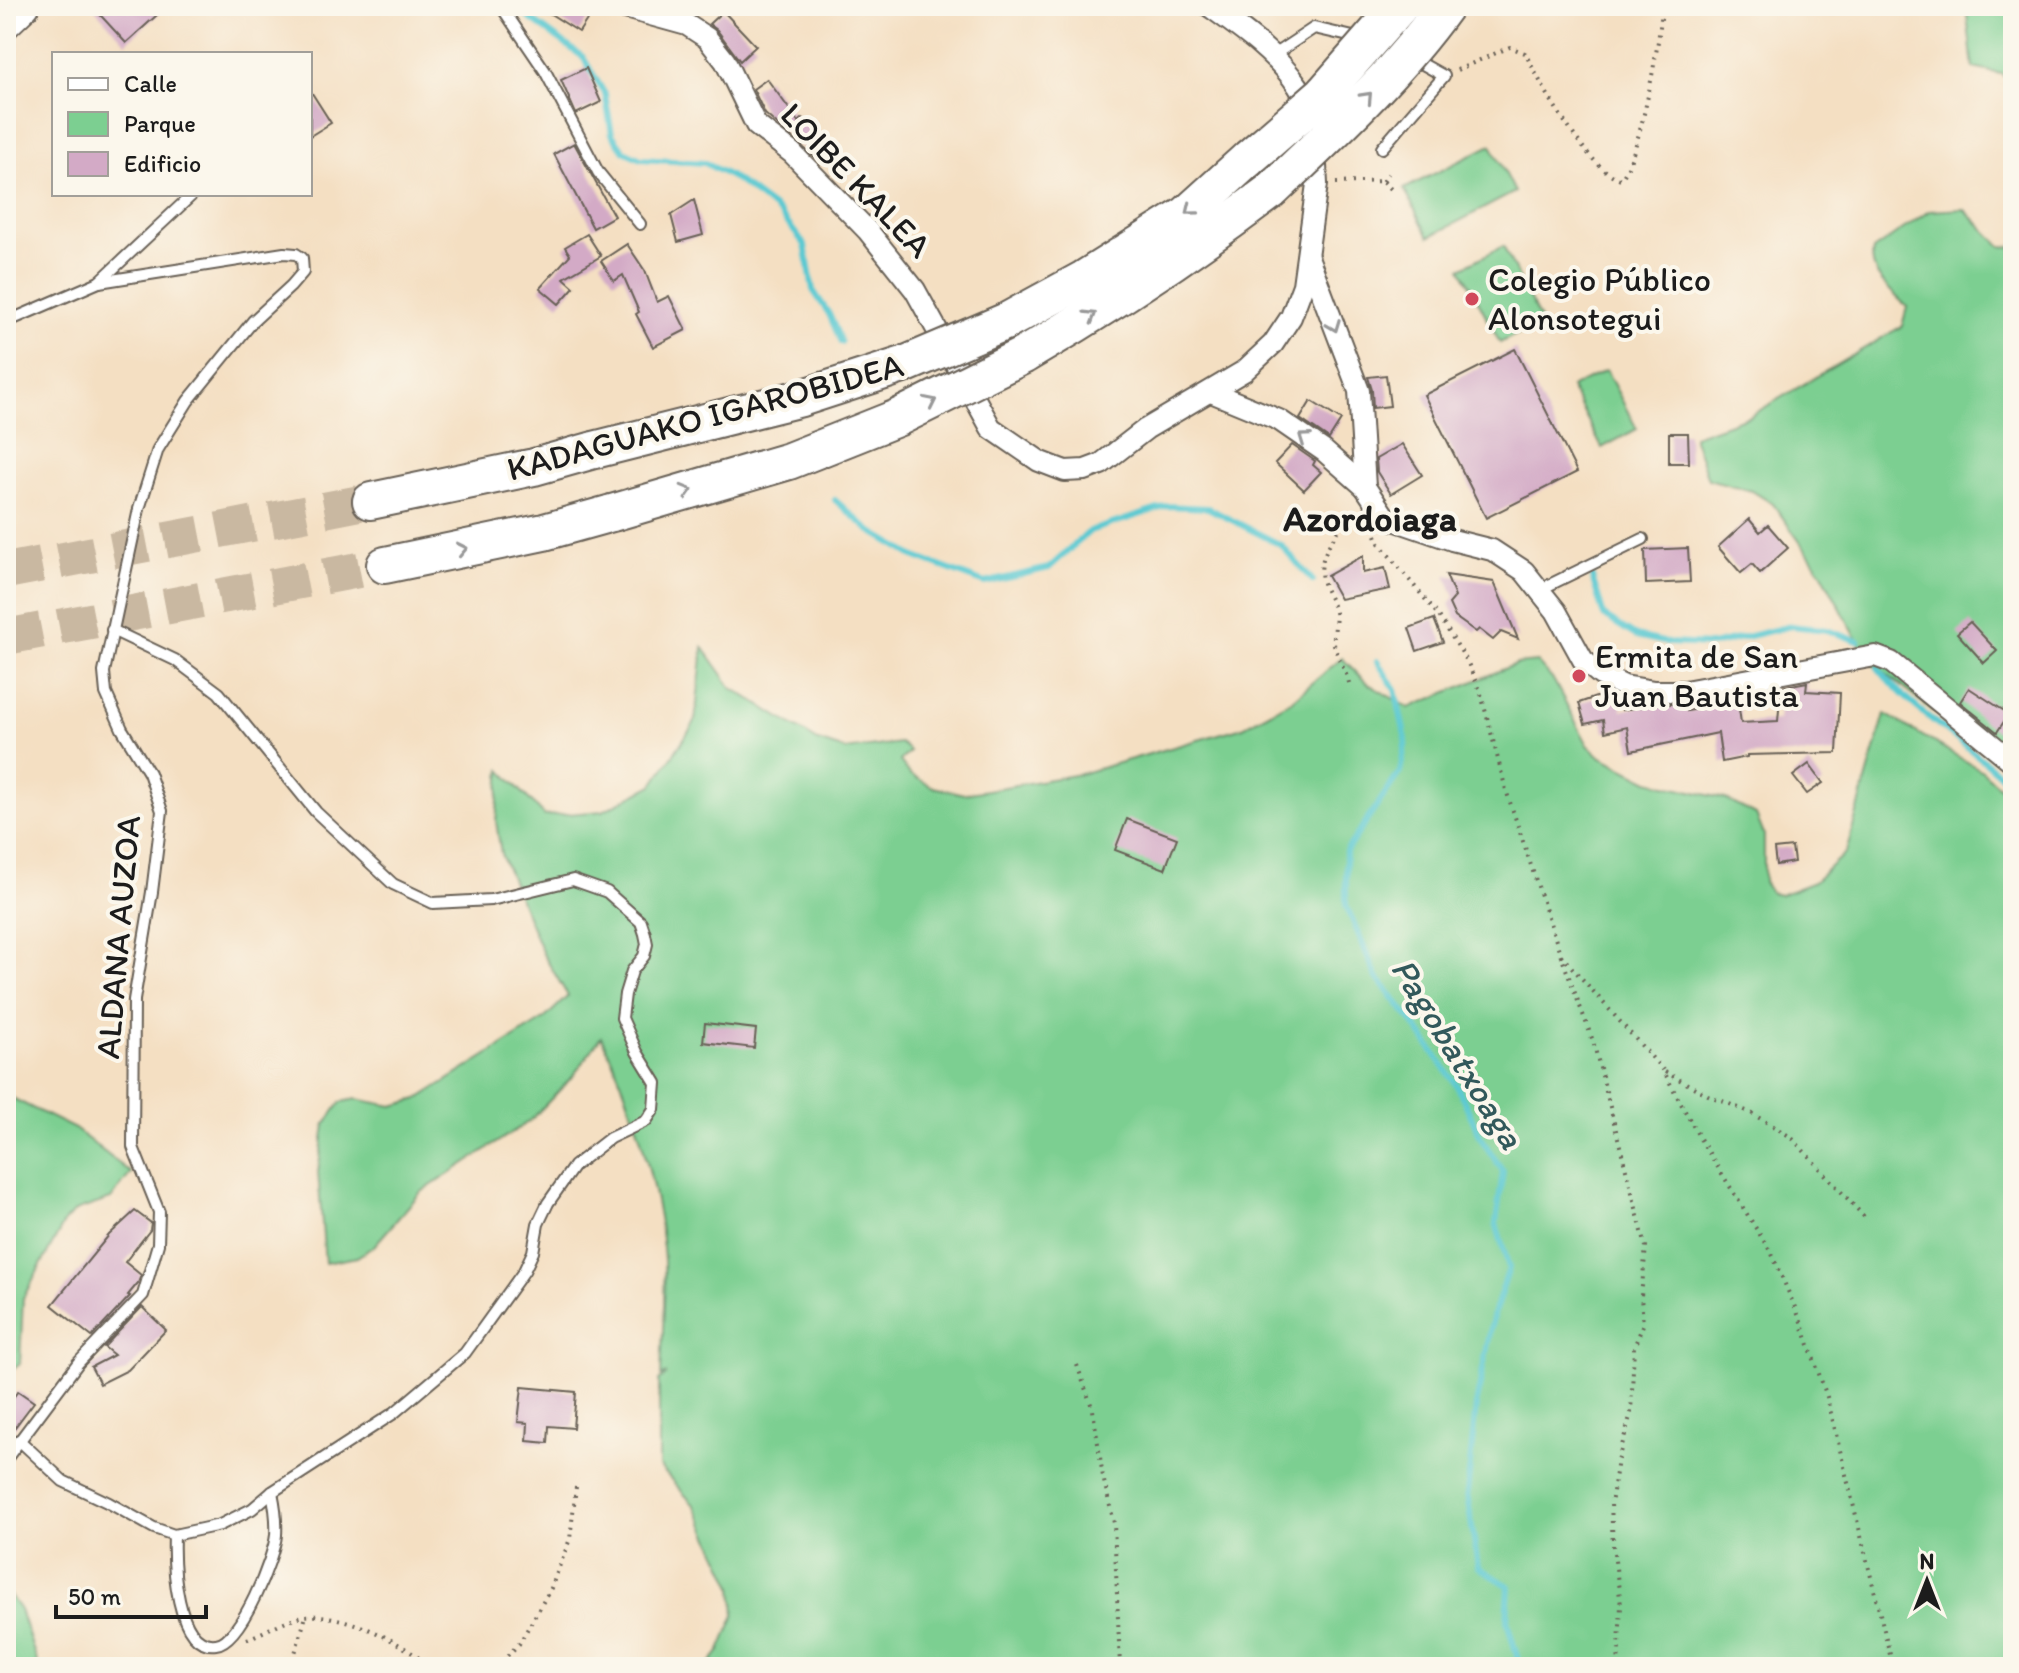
<svg xmlns="http://www.w3.org/2000/svg" width="2019" height="1673" viewBox="0 0 2019 1673" font-family="Itim,sans-serif">
<style>
.green{fill:#7ccf91;stroke:#4c7656;stroke-width:2}
.lines{fill:none;stroke-linecap:round;stroke-linejoin:round}
.stream{stroke:#5cc9d1;stroke-width:6}
.building{fill:#d3aac6}
.highway-tunnel{stroke:#c9b8a1;stroke-width:36;stroke-dasharray:36 18;stroke-linecap:butt}
.lane-casing{stroke:#686056;stroke-width:14}
.street-casing{stroke:#686056;stroke-width:24}
.secondary-casing{stroke:#686056;stroke-width:32}
.highway-casing{stroke:#686056;stroke-width:40}
.path{stroke:#686056;stroke-width:4;stroke-dasharray:2 6;stroke-linecap:butt}
.lane{stroke:#fff;stroke-width:10}
.street{stroke:#fff;stroke-width:20}
.secondary{stroke:#fff;stroke-width:28}
.highway{stroke:#fff;stroke-width:36}
.highway-bridge-casing{stroke:#686056;stroke-width:40;stroke-linecap:butt}
.highway-bridge{stroke:#fff;stroke-width:36}
.oneway{stroke:#999}
.poi-dot{fill:#d1495b;stroke:#fbf7ec;stroke-width:3}
.labels{text-anchor:middle;dominant-baseline:central;stroke-width:8;stroke-linejoin:round;paint-order:stroke}
.street-label{font-size:34px;fill:#1c1c1c;stroke:#fbf7ec}
.poi-label{font-size:34px;fill:#1c1c1c;stroke:#fbf7ec;text-anchor:start}
.neighbourhood-label{font-size:36px;font-weight:bold;fill:#1c1c1c;stroke:#fbf7ec}
.water-label{font-size:36px;font-style:italic;fill:#32595b;stroke:#fbf7ec}
</style>
<rect width="100%" height="100%" fill="#fbf7ec"/>
<filter id="ink" filterUnits="userSpaceOnUse"><feTurbulence type="fractalNoise" baseFrequency=".0125" numOctaves="2"/><feDisplacementMap in="SourceGraphic" scale="16" xChannelSelector="R" yChannelSelector="G"/><feConvolveMatrix kernelMatrix="1 2 1 2 8 2 1 2 1" color-interpolation-filters="sRGB"/></filter>
<filter id="wash" filterUnits="userSpaceOnUse"><feTurbulence type="fractalNoise" baseFrequency=".006" numOctaves="4" result="noise"/><feDisplacementMap in="SourceGraphic" scale="32" xChannelSelector="R" yChannelSelector="G"/><feGaussianBlur stdDeviation="1.8" result="paint"/><feColorMatrix in="noise" values="0 0 0 0 0 0 0 0 0 0 0 0 0 0 0 0 0 1.4 0 .05"/><feComposite in="paint" operator="in"/></filter>
<g filter="url(#wash)">
<rect width="100%" height="100%" fill="#f4dfc2"/>
<g class="green">
<path d="M1966,6H2013V83L2001,74L1973,68Z"/>
<path d="M1491,145L1515,192L1429,237L1404,189Z"/>
<path d="M1964,209L2001,246L2013,247V773L1868,660L1822,573L1773,504L1752,491L1708,479L1693,436L1750,416L1902,326L1907,307C1890,289 1868,275 1873,250L1929,211Z"/>
<path d="M1503,246L1541,322L1500,343L1461,268Z"/>
<path d="M1606,370L1637,429L1602,448L1571,388Z"/>
<path d="M703,647L732,688L818,741L845,750L900,743L910,751L900,761L910,774L933,787L964,794L1080,774L1243,727L1291,701L1342,658L1367,683L1409,708L1516,664L1537,662L1554,681L1588,745L1601,757L1649,781L1725,799L1756,815L1764,835V882L1771,893L1780,895L1814,882L1846,852L1885,714L1981,770L2013,799V1667H707L720,1651L735,1615L733,1586L695,1506L659,1466V1381L667,1374L661,1376C662,1338 666,1298 664,1260C659,1190 633,1099 601,1037L573,1076L531,1120L420,1193L374,1246L357,1257L325,1263L318,1172L325,1125L341,1102L356,1099L393,1106L418,1099L544,1019L568,996L543,954L501,854L496,821L501,770L545,816L603,811L653,785L695,722Z"/>
<path d="M6,1095L75,1129L131,1173L111,1199L75,1211L65,1221L23,1298L20,1364L6,1375Z"/>
<path d="M6,1590L20,1610L39,1667H6Z"/>
</g>
<g class="lines">
<g class="stream">
<path d="M523,6L528,17L583,57L605,94L612,134L624,151L641,159L705,163L735,179L778,211L805,245L813,290L829,314L841,342"/>
<path d="M835,500L869,530L913,556L985,583L1049,568L1090,531L1167,506L1208,508L1281,545L1313,581"/>
<path d="M1592,577L1604,616L1636,636L1668,643L1712,645L1791,626L1827,630L1858,641"/>
<path d="M1377,661L1395,689L1406,740L1400,772L1346,851V905L1377,978L1412,1021L1457,1086L1482,1140L1503,1171L1496,1223L1509,1268L1493,1317L1476,1405L1467,1494L1478,1567L1509,1586L1507,1621L1520,1667"/>
<path d="M1878,668C1915,715 1971,744 2013,787"/>
</g>
</g>
<g id="blocks">
<g class="building">
<path d="M92,6H167L126,43Z"/>
<path d="M538,6H596L579,32Z"/>
<path d="M723,11L756,46L740,61L717,30L709,24Z"/>
<path d="M586,68L601,102L576,114L561,80Z"/>
<path d="M767,79L799,122L803,118L827,139L818,149L825,157L820,162L765,114L753,89Z"/>
<path d="M310,90L331,123L310,136Z"/>
<path d="M574,143L614,216L593,228L554,154Z"/>
<path d="M694,200L703,235L678,242L671,215Z"/>
<path d="M587,234L601,256L564,278L574,287L559,304L540,288L570,255L565,247Z"/>
<path d="M627,244L645,271L657,302L669,296L686,330L653,347L636,314L639,312L623,275L614,281L601,261Z"/>
<path d="M1515,349L1577,472L1486,518L1424,395Z"/>
<path d="M1386,375L1390,406L1373,408L1372,390L1368,377Z"/>
<path d="M1311,401L1341,420L1329,439L1300,419Z"/>
<path d="M1669,433H1688L1689,463H1669Z"/>
<path d="M1402,444L1422,475L1391,494L1377,472L1376,459Z"/>
<path d="M1292,445L1315,461L1313,465L1321,472L1304,490L1275,463Z"/>
<path d="M1749,519L1760,532L1768,525L1788,548L1760,573L1752,564L1741,573L1718,547Z"/>
<path d="M1688,548L1690,582L1646,584L1645,550Z"/>
<path d="M1363,556V573L1385,568L1390,589L1340,599L1327,576Z"/>
<path d="M1446,575L1494,582L1518,639L1501,632L1493,640L1479,629L1476,632L1455,617L1449,604L1455,597Z"/>
<path d="M1434,619L1443,642L1417,651L1409,628Z"/>
<path d="M1970,622L1997,651L1984,663L1957,633Z"/>
<path d="M1807,682L1806,691L1840,693L1837,753L1747,755V757L1722,762L1718,733L1631,751L1627,727L1605,732L1603,720L1585,724L1579,703L1596,697H1617L1620,698L1622,710L1658,704H1686L1687,711L1738,702L1741,723L1778,721L1781,687Z"/>
<path d="M1969,688L2009,714L1997,732L1960,702Z"/>
<path d="M1809,764L1823,783L1807,794L1793,776Z"/>
<path d="M1127,819L1177,838L1165,869L1115,850Z"/>
<path d="M1792,847L1794,862L1776,865L1774,849Z"/>
<path d="M705,1023L756,1029L754,1048L703,1042Z"/>
<path d="M135,1211L151,1223L150,1230L125,1262L141,1275L138,1283L128,1295L130,1296L92,1337L52,1305L109,1235Z"/>
<path d="M142,1307L166,1330L128,1370L100,1384L91,1367L114,1355L104,1347Z"/>
<path d="M522,1387L576,1392L573,1428L549,1426L548,1443L527,1441L528,1423L518,1422Z"/>
<path d="M18,1391L34,1402L6,1439V1407Z"/>
</g>
</g>
</g>
<g filter="url(#ink)">
<use href="#blocks" fill-opacity="0" stroke="#686056" stroke-width="2"/>
<g class="lines">
<g class="highway-tunnel">
<path d="M6,571L371,501"/>
<path d="M6,637L385,565"/>
</g>
<g class="lane-casing">
<g id="lane">
<path d="M501,6L545,71L598,172L640,224"/>
<path d="M1272,56L1314,28L1362,39"/>
<path d="M1382,148L1444,76L1410,57"/>
<path d="M6,322L99,282L193,194"/>
<path d="M1539,590L1643,539"/>
<path d="M19,1440L63,1481L109,1503L154,1528L174,1535L220,1525L252,1509L272,1492L394,1413L465,1353L524,1271L533,1252L538,1224L548,1203L574,1166L610,1138L646,1121L654,1109L656,1083L637,1052L622,1018L625,994L632,971L644,956L647,944L645,934L641,922L607,892L573,880L491,900L433,903L393,884L316,812L219,693L175,660L112,630"/>
<path d="M6,1459L78,1363L143,1295L158,1244L159,1212L133,1147L134,1000L152,892L162,811L149,773L122,729L106,693L104,672L139,509L158,449L188,401L253,321L291,286L303,272L302,258L296,254L284,253L99,282"/>
<path d="M174,1535C173,1561 175,1649 216,1644C241,1642 274,1557 276,1535C277,1520 275,1506 272,1492"/>
</g>
</g>
<g class="street-casing">
<g id="street">
<path d="M618,6L687,25L707,38L725,61L756,125L792,153L868,231L915,290L991,428L1039,461L1065,471L1085,470L1101,464L1146,429L1244,371L1273,344L1291,317L1303,285L1317,184L1315,147"/>
<path d="M1209,6C1241,29 1276,53 1298,86C1304,95 1306,106 1310,116"/>
<path d="M1308,257L1359,391L1365,487"/>
<path d="M1211,392L1279,420L1324,451L1365,487L1385,517L1452,540L1492,550L1524,571L1556,611L1583,660L1601,675L1624,686L1654,691H1685L1875,656L1891,662L2013,762"/>
</g>
</g>
<g class="secondary-casing">
<path id="secondary" d="M6,24L25,6"/>
</g>
<g class="highway-casing">
<g id="highway">
<path d="M1007,321L1084,279L1186,215L1249,158"/>
<path d="M1024,355C1110,305 1192,251 1271,191"/>
<path d="M371,501L534,467L594,450"/>
<path d="M385,565L544,532L612,513"/>
</g>
</g>
<g class="path">
<path d="M2012,6L2013,10"/>
<path d="M1457,70L1510,47L1525,53C1541,84 1588,171 1621,179C1639,159 1661,36 1662,6"/>
<path d="M1383,181L1388,174"/>
<path d="M1336,183L1383,181L1392,190"/>
<path d="M1376,535L1379,543L1439,616L1467,661L1481,694L1506,790L1560,953L1593,1041L1646,1247L1641,1296L1643,1325L1634,1347L1631,1413L1618,1460L1611,1504L1613,1546L1621,1605L1618,1667"/>
<path d="M1349,683C1346,671 1335,654 1334,643C1333,633 1337,622 1335,612C1333,602 1326,593 1323,583C1314,555 1341,527 1358,508"/>
<path d="M1561,955L1663,1070L1699,1137L1772,1254L1800,1319L1827,1397L1893,1667"/>
<path d="M1665,1072L1708,1095L1751,1113L1791,1137L1868,1221"/>
<path d="M1077,1365L1093,1410L1103,1477L1114,1523L1120,1667"/>
<path d="M247,1639C266,1632 284,1619 304,1616C342,1612 403,1641 429,1667"/>
<path d="M291,1667L306,1616"/>
<path d="M496,1667L519,1644L551,1588L570,1539L576,1487"/>
</g>
<use href="#lane" class="lane"/>
<use href="#street" class="street"/>
<use href="#secondary" class="secondary"/>
<use href="#highway" class="highway"/>
<g class="highway-bridge-casing">
<g id="highway-bridge">
<path d="M1249,158L1323,94L1400,6"/>
<path d="M1271,191C1333,132 1395,75 1445,6"/>
<path d="M594,450L801,398L906,364L1007,321"/>
<path d="M612,513L789,461L897,418L1024,355"/>
</g>
</g>
<use href="#highway-bridge" class="highway-bridge"/>
</g>
<defs><path id="oneway-chevron" d="M-2-3.5L2.5 0L-2 3.5" fill="none" stroke-width="1.6" stroke-linecap="round" stroke-linejoin="round" transform="scale(2)"/></defs>
<g class="oneway">
<use href="#oneway-chevron" transform="translate(1367 97) rotate(-47)"/>
<use href="#oneway-chevron" transform="translate(1191 210) rotate(141)"/>
<use href="#oneway-chevron" transform="translate(1091 316) rotate(-31)"/>
<use href="#oneway-chevron" transform="translate(1334 326) rotate(69)"/>
<use href="#oneway-chevron" transform="translate(931 402) rotate(-26)"/>
<use href="#oneway-chevron" transform="translate(1304 438) rotate(-145)"/>
<use href="#oneway-chevron" transform="translate(687 491) rotate(-16)"/>
<use href="#oneway-chevron" transform="translate(462 549) rotate(-12)"/>
</g>
</g>
<g class="poi-dot">
<circle cx="1472" cy="299" r="8"/>
<circle cx="1579" cy="676" r="8"/>
</g>
<g class="labels">
<g class="street-label">
<text transform="translate(856 180) rotate(46)">LOIBE KALEA</text>
<text transform="translate(705 417) rotate(-15)">KADAGUAKO IGAROBIDEA</text>
<text transform="translate(118 937) rotate(-85)">ALDANA AUZOA</text>
</g>
<g class="poi-label">
<text x="1488" y="279">Colegio Público<tspan x="1488" dy="39">Alonsotegui</tspan></text>
<text x="1595" y="656">Ermita de San<tspan x="1595" dy="39">Juan Bautista</tspan></text>
</g>
<g class="neighbourhood-label">
<text x="1370" y="518">Azordoiaga</text>
</g>
<g class="water-label">
<text transform="translate(1458 1053) rotate(58)">Pagobatxoaga</text>
</g>
</g>
<rect width="2019" height="1673" fill="none" stroke="#fbf7ec" stroke-width="32"/>
<rect x="52" y="52" width="260" height="144" fill="#fbf7ec" stroke="#a29f99" stroke-width="2"/>
<rect x="68" y="78" width="40" height="12" fill="#ffffff" stroke="#a29f99" stroke-width="2"/>
<text x="124" y="92" font-size="24" fill="#1c1c1c">Calle</text>
<rect x="68" y="112" width="40" height="24" fill="#7ccf91" stroke="#a29f99" stroke-width="2"/>
<text x="124" y="132" font-size="24" fill="#1c1c1c">Parque</text>
<rect x="68" y="152" width="40" height="24" fill="#d3aac6" stroke="#a29f99" stroke-width="2"/>
<text x="124" y="172" font-size="24" fill="#1c1c1c">Edificio</text>
<g transform="translate(1927 1581)" stroke="#fbf7ec" stroke-width="6" paint-order="stroke">
<path d="M0-6L14 30L0 20L-14 30Z" fill="#1c1c1c"/>
<text y="-12" font-size="22" font-weight="bold" text-anchor="middle" fill="#1c1c1c">N</text>
</g>
<path d="M56 1605v12h150v-12" fill="none" stroke="#1c1c1c" stroke-width="4"/>
<text x="68" y="1605" font-size="24" fill="#1c1c1c" stroke="#fbf7ec" stroke-width="6" paint-order="stroke">50 m</text>
</svg>
